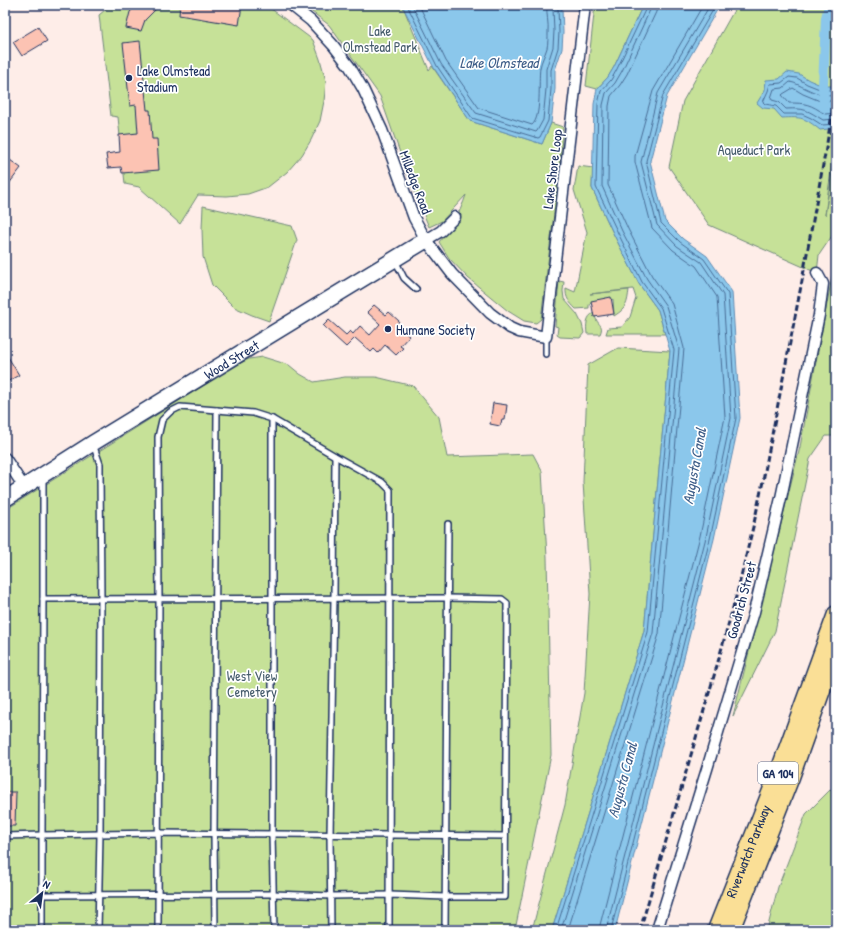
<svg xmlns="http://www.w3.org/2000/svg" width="841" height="935" viewBox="0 0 841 935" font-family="'Patrick Hand',sans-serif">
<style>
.green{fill:#c6e198;stroke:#70887b}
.water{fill:#8bc7eb;stroke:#5e8ab3}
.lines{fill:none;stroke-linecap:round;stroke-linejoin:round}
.shore{stroke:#486c96;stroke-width:1}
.canal{stroke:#8bc7eb;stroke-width:10}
.building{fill:#fcc3b3;stroke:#1b2f5e}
.lane-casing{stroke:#1b2f5e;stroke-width:8}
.street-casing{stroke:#1b2f5e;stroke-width:13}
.secondary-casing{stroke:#1b2f5e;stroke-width:18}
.primary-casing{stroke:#1b2f5e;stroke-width:19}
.lane{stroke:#fff;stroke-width:5}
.street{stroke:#fff;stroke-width:10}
.secondary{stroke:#fff;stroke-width:15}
.primary{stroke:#fadf96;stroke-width:16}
.rail{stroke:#1b2f5e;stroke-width:3;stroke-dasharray:6 3;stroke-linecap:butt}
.poi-dot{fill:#1b2f5e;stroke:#fff;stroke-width:1.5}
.labels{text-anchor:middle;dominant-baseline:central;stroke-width:3.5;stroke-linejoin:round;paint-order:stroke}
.shield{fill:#fff;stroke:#5f6d8e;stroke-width:1}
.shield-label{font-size:13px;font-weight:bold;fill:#1b2f5e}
.park-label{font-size:14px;fill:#465c6c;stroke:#fff}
.poi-label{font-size:14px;fill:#1b2f5e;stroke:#fff;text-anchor:start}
.street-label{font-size:14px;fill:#1b2f5e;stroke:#fff}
.water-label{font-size:15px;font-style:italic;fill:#3d5d88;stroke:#fff}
</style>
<rect width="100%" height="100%" fill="#feede8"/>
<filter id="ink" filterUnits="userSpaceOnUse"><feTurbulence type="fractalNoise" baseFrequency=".025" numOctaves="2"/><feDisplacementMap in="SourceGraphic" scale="8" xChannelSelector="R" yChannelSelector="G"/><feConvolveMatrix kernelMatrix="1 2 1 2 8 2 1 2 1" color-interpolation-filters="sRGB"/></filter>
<g filter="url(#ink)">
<g class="green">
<path d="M111,5H266L313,40L320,59L326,81L324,101L320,121L311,140L302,155L287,172L268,187L248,194L227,196L198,195L180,224L139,187L125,184L118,117L111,116L99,15Z"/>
<path d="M303,5H403L404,9L429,70L432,66L470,121L542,144L551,123L563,127L558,181L541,319L536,323L524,321L508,311L468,278L449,258L439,242C451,228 460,213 466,195L442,221L429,227L412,187L380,96L329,25Z"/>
<path d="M595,5H643L614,67L608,77L597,89L586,86Z"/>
<path d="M737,5H836V144L832,163L825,215L836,148V230L819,255L817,273L709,225L669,167L683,101Z"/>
<path d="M578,166L593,168L592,188L612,231L639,284L658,310L665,334H606L608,328L622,327L630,317L636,298L633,289L590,294L629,290C627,304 627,308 614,316L613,299L591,302L589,305V308L576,309C570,303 565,298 566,288L575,292L587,232L574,190Z"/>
<path d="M203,206L292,226L297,240L269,321L252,315L234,307L212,285L203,257L202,229Z"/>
<path d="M836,267V436H826L810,459L775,631L733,716L800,447L832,277Z"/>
<path d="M559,281L564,282L563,291L564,299L577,314L582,324L584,333L580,338L560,337L557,335L558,327L555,326Z"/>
<path d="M594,313C595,315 595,317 596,319C599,326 604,325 600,334H587C586,326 586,316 594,313Z"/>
<path d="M618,348L670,351L644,631L552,930H532L565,805L584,693L590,594L583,482L588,365Z"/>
<path d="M263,357L289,365L300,374L314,382L345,377H376L413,386L439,417L447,457L533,454L542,471L547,557L551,755L515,930H5V510L236,365L249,359Z"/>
<path d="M836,787V930H767L778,887L806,814L831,789Z"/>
</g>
<g class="water">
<path d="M403,5H562V9L563,32L562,49L555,70V89L551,123L542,144L470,121L434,68L404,9Z"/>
<path d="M643,5H720L667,96L650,161L665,221L683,239L707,256L732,292L740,418L714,539L615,930H552L644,631L670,351L658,310L639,284L614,235L592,188L594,104L597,89L608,77L614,67Z"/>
<path d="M787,72L799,74L809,80L823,86H836V128L820,130C804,117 802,117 782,118L774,109L763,108L757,103L765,90L766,80L779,79Z"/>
</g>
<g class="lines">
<g class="shore">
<path d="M407,5L437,66L472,118L538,138L540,137L548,121L551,89V70L558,48L559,32L558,9V5"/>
<path d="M412,5L441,64L476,113L536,132L537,131L543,120L546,89V69L553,47L554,31L553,9V5"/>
<path d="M419,5L446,61L479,108L532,125C542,117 538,82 540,68C541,61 545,55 547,48C548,43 548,38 548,33C549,23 546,14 547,5"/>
<path d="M836,90H822L807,84L797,78L789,77L781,83L770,84L768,91L763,102L765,104L776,106L784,114H802L811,118L822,125L836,124"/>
<path d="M836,95C822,95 817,94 805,88C800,86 796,83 790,82L783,88L774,89L771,98L772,100L779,102L786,109C805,108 807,110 823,120L836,119"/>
<path d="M836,101H820L803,94L793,88L783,94L782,95L789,103C806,103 810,104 825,114L836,113"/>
<path d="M556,930L648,632L674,350L661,308L642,282L618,233L596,187L598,104L601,91L611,80L617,69L646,8V5"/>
<path d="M561,930L653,633L679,349L666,306L647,279L622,231L602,186L603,105L606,93L615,83L622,71L650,10L651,5"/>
<path d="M568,930L659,634L684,348L672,304L652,276L628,229L608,185L609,106L611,96L620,85L627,74L656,12L657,5"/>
<path d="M600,930V925L700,536L725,417L717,297L696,266L673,250L652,228L635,162V156L653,91L703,5"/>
<path d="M606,930L706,537L731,418L723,295L701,262L677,246L657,225L641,162L658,93L710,5"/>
<path d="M611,930L710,539L736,418L728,294L704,259L680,242L661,223L646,161L663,95L716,5"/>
</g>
<path class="canal" d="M829,5L826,18L823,86L824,107L836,108"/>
</g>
<g class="building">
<path d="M136,5H160L145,20L141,31L126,28L130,12Z"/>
<path d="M180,5H242L239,25L179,15Z"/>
<path d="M38,27L47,41L22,56L13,42Z"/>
<path d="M140,41L147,110H150L152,139H157L159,170L122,173L121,167L108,168L106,154L120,152L119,135L138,133L136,105L130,106L123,43Z"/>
<path d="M10,160L21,168L5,189V166Z"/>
<path d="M611,297L614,314L594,317L591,301Z"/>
<path d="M374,305L386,315L389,312L399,321L396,325L409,336L400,346L403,348L396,355L385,345L378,353L374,349L371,352L355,338L346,347L323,326L329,320L346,335L350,331L353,334L360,326L370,335L380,324L367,312Z"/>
<path d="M5,352L19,375L5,383Z"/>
<path d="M493,403L507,405L505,420H502L500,426L490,424Z"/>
<path d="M5,792H16L15,826H5Z"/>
</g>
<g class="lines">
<g class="lane-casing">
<g id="lane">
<path d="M395,260L404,278L416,289"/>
<path d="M546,354V337"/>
<path d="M272,419V834L274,930"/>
<path d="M93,444L100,464V472L101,598L100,835L98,930"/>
<path d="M43,599L42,835L157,833L505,836"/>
<path d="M5,836L42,835V930"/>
<path d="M42,895L273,894L332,896L390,895L445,897H505L507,603L502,599L447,598L43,599V477"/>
<path d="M158,930L159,599L158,437L162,420L170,412L180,407L253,413L272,419L335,456L382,482L390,490L389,930"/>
<path d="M215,930L214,834L217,410"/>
<path d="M331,930L330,835L334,598L335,456"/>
<path d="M445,930L448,524"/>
</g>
</g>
<g class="street-casing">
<g id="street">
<path d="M291,5L311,21L333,45L350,67L363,89L382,130L414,218L426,240L452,274L490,313L510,328L519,332L546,337L585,5"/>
<path d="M426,240L441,231L455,217"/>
<path d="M5,458L24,487"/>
<path d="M657,930L707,769L754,612L781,498L819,315L823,284L817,273"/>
</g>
</g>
<g class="secondary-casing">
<g id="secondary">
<path id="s1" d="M5,499L93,443L426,240"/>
</g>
</g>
<g class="primary-casing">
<g id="primary">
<path id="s2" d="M716,930L780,768L836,614"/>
<path d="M731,930L791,777L836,651"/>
</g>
</g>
<use href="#lane" class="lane"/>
<use href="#street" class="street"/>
<use href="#secondary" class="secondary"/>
<use href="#primary" class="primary"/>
<path class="rail" d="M640,930L716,669L737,593L754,523L762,486L802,281L836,93"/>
</g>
</g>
<g class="poi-dot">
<circle cx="129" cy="78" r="4"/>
<circle cx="388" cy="329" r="4"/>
</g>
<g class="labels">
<rect class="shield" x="758" y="762" width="40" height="22" rx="3"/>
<g class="shield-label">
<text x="778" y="773">GA 104</text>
</g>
<g class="park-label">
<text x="380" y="30">Lake<tspan x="380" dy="16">Olmstead Park</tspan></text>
<text x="754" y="149">Aqueduct Park</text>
<text x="252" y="675">West View<tspan x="252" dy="16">Cemetery</tspan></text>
</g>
<g class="poi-label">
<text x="137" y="70">Lake Olmstead<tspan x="137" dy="16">Stadium</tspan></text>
<text x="396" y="329">Humane Society</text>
</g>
<g class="street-label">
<text transform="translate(552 169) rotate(-83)">Lake Shore Loop</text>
<text transform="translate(416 182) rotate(69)">Milledge Road</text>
<text stroke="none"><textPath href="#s1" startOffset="266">Wood Street</textPath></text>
<text transform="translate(741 600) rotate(-75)">Goodrich Street</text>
<text stroke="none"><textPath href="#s2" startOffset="85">Riverwatch Parkway</textPath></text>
</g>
<g class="water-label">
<text x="499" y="62">Lake Olmstead</text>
<text transform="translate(694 466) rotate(-80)">Augusta Canal</text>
<text transform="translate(622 780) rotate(-75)">Augusta Canal</text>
</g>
</g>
<rect width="841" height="935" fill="none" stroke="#fff" stroke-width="20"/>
<rect x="10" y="10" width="821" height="915" fill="none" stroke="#1b2f5e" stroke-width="1.5" filter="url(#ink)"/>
<g transform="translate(42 893) rotate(29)" stroke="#ffffff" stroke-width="3" paint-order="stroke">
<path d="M0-3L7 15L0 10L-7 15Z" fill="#1b2f5e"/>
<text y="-6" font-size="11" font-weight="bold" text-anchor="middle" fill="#1b2f5e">N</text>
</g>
</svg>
